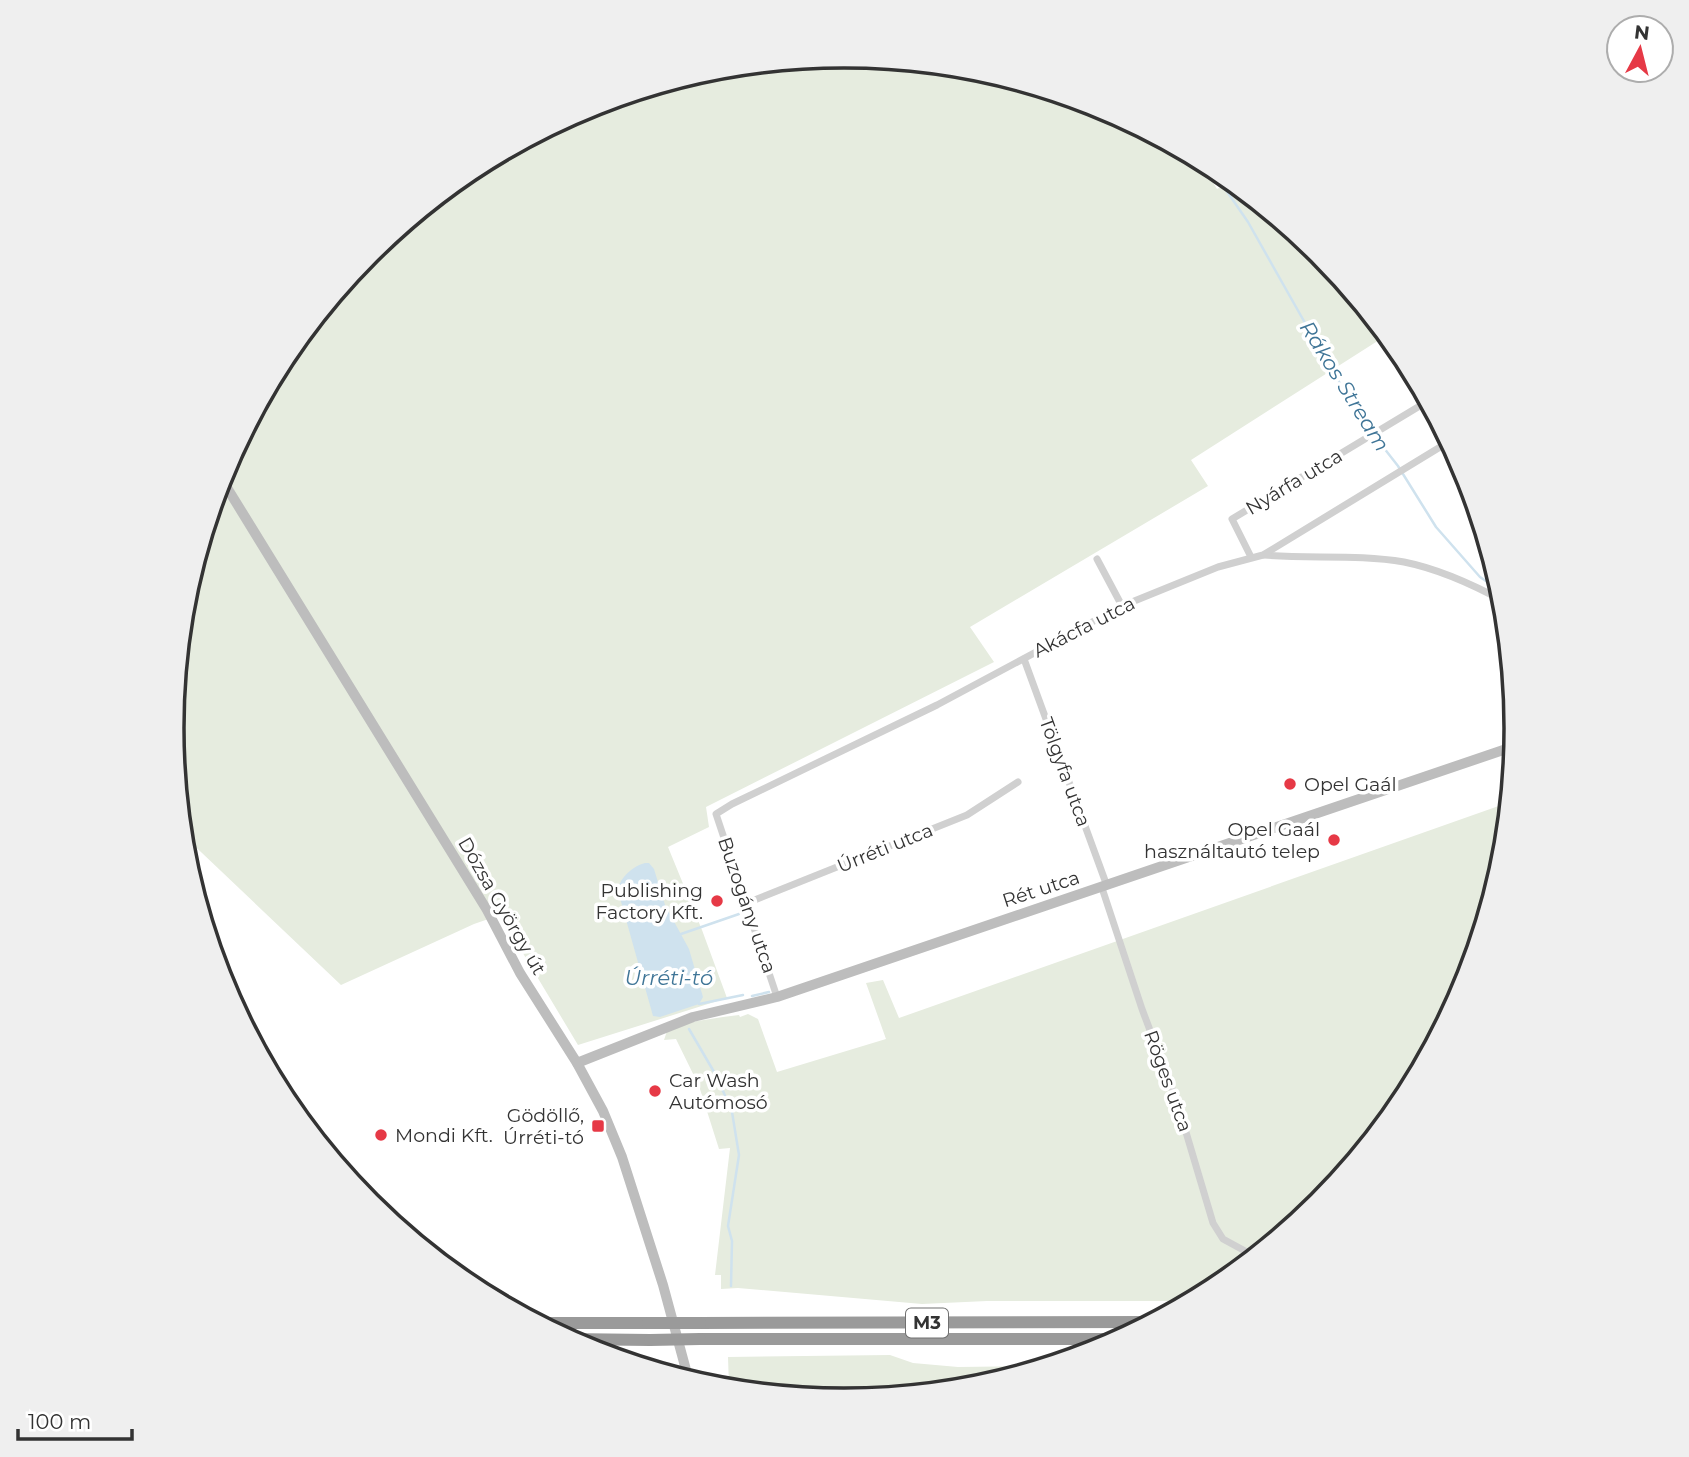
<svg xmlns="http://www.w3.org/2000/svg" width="1689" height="1457" viewBox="0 0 1689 1457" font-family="Montserrat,sans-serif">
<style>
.green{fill:#e6ecdf}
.water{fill:#cfe2ee}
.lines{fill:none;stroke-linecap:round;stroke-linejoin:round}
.stream{stroke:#cfe2ee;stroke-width:2.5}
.street{stroke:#d0d0d0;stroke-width:7}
.secondary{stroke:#bdbdbd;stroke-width:10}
.highway{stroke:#9a9a9a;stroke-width:12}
.highway-bridge{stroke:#9a9a9a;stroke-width:12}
.poi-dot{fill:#e63946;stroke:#fff;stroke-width:2.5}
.labels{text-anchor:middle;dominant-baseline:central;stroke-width:7;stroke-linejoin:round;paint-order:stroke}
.shield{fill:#fff;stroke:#707070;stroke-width:2}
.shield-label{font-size:18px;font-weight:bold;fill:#333}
.street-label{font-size:19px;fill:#333;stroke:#fff}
.poi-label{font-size:19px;fill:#333;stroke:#fff;text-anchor:start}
.water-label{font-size:21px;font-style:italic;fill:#3f7597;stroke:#fff}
.rim{fill:none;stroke:#333;stroke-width:3.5}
</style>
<rect width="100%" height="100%" fill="#fff"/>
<g class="green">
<path d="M844,56L976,69L1102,107L1199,159L1217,189L1232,181L1320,253L1387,335L1191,460L1208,486L970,627L994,662L706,807L709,827L668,847L702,930L727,998L578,1045L500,915L474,924L341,985L182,834L172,728L185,597L223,471L286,355L369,253L471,169L588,107L714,69Z"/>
<path d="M1510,802L1504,860L1466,986L1403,1102L1320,1204L1218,1288L1194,1301H987L922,1304L738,1288L721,1289V1275H715L730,1148L719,1149L699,1086L676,1039L664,1040L667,1031L691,1022L723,1017L739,1015L740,1017L748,1014L758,1019L777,1072L886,1039L866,983L883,980L899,1018Z"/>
<path d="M890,1355L913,1363L958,1367L1048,1366L975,1388L925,1393L922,1391L844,1401L729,1387L728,1357Z"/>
</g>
<path class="water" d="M645,863H649L654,869L665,905L689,949L703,997L699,1004L660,1017L653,1016L618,891C619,878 633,866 645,863Z"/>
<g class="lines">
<g class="stream">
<path d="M1208,164L1248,222L1335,376L1380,443L1398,466L1436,527L1480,577L1502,592"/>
<path d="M1504,596L1500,607L1506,616"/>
<path d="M681,934L739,914"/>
<path d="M752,996L769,992"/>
<path d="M699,1004L743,995"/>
<path d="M689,1029L717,1077L732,1112L739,1155L728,1226L732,1241L731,1286"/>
</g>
<g class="street">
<path d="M1264,555C1310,559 1358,554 1404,562C1439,569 1474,585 1505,602"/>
<path d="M1251,557L1232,519L1428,401"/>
<path d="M1097,559L1122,606"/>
<path d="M1024,659L1107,886"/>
<path d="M1102,888L1142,1009L1177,1102L1213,1223L1223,1239L1256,1257"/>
<path d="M747,903L967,815L1018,782"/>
<path d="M777,997L716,814L732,804L937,705L1122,606L1218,567L1263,555L1450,441"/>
</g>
<g class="secondary">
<path d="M221,478L487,910L520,973L577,1063L603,1111L622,1157L663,1285L689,1381"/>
<path d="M577,1063L693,1017L777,997L1515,746"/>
</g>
<g class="highway">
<path d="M538,1323H648"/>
<path d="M700,1323L1153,1322"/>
<path d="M567,1339L650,1340"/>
<path d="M700,1339H1123"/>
</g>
<g class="highway-bridge">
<path d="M648,1323H700"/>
<path d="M650,1340L700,1339"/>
</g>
</g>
<g class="poi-dot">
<circle cx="1290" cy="784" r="7"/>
<circle cx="1334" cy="840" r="7"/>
<circle cx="717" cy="901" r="7"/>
<circle cx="655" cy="1091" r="7"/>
<rect x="591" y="1119" width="14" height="14" rx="3.5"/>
<circle cx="381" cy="1135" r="7"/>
</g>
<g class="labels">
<rect class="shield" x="906" y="1308.5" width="42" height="29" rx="5"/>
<g class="shield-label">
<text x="927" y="1323">M3</text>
</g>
<g class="street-label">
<text transform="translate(1294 482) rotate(-31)">Nyárfa utca</text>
<text transform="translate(1084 627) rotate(-27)">Akácfa utca</text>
<text transform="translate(1065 772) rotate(70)">Tölgyfa utca</text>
<text transform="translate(885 848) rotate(-22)">Úrréti utca</text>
<text transform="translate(1041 889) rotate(-18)">Rét utca</text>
<text transform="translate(747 905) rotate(71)">Buzogány utca</text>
<text transform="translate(502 906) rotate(60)">Dózsa György út</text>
<text transform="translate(1168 1081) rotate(70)">Röges utca</text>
</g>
<g class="poi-label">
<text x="1304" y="784">Opel Gaál</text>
<text x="1320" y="829" text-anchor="end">Opel Gaál<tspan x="1320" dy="22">használtautó telep</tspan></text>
<text x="703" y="890" text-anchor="end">Publishing<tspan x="703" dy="22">Factory Kft.</tspan></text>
<text x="669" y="1080">Car Wash<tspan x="669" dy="22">Autómosó</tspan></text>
<text x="584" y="1115" text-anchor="end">Gödöllő,<tspan x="584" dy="22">Úrréti-tó</tspan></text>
<text x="395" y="1135">Mondi Kft.</text>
</g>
<g class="water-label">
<text transform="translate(1345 386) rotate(58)">Rákos Stream</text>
<text x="669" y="977">Úrréti-tó</text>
</g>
</g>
<path d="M0 0H1689V1457H0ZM184 728a660 660 0 1 1 1320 0a660 660 0 1 1-1320 0Z" fill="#efefef" fill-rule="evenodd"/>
<path class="rim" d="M184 728a660 660 0 1 1 1320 0a660 660 0 1 1-1320 0Z"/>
<g transform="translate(1640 49) rotate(7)"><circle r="33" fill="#ffffff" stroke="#adadad" stroke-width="2"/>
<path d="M0-5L12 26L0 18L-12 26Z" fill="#e63946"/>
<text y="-10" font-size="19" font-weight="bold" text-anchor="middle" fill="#333333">N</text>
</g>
<path d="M18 1429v10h114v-10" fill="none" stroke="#333333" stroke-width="3.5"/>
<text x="28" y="1429" font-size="21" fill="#333333" stroke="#ffffff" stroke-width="5" paint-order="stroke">100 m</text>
</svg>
